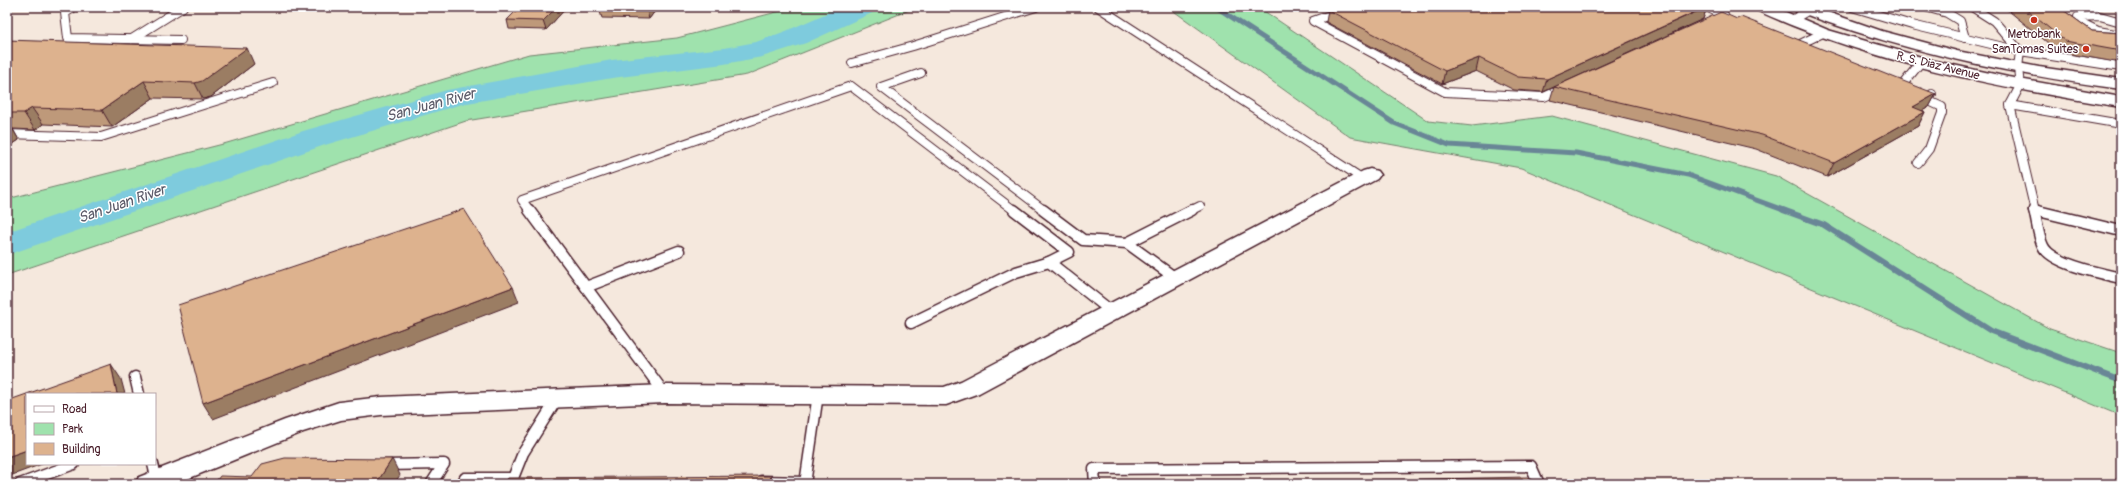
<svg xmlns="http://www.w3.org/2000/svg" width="2128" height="491" viewBox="0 0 2128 491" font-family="Pangolin,sans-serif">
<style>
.built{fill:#f5e8dd;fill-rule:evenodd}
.green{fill:#9fe2ad;stroke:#74806c}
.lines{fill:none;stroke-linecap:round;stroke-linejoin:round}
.stream-far1{stroke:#698696;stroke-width:5}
.stream{stroke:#698696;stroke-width:6}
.river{fill:#7ecbdd;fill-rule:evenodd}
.service-far1-casing{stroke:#4a1f2b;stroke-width:10}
.service-casing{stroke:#4a1f2b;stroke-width:13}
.tertiary-casing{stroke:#4a1f2b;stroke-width:3}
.service-far1{stroke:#fff;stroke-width:8}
.service{stroke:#fff;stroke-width:10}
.tertiary{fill:#fff;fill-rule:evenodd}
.wall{fill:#be997a;stroke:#4a1f2b}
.shaded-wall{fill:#9b7d63;stroke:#4a1f2b}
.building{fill:#ddb28e;stroke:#4a1f2b}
.poi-dot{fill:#c8321e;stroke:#fff;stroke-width:1.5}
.labels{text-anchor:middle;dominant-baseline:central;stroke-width:3;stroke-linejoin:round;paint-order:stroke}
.far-poi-label{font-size:12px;fill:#4a1f2b;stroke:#fff}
.far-street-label{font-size:12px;fill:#4a1f2b;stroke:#fff}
.water-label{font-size:15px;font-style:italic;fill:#5c5b69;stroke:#fff}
</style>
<rect width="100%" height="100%" fill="#fff"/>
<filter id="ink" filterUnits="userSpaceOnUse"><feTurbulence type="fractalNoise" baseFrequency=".025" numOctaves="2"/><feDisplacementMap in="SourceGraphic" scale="8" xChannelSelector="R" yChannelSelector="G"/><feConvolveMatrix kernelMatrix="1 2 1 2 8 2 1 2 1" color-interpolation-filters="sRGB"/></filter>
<g filter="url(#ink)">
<g class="built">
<path d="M7,7H796L677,38L227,143L7,199Z"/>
<path d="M917,7H1168L1350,137L1521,168L2121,416V484H7V275L466,121L747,75ZM27,394H155V464H27Z"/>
<path d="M1258,7H2121V353L2050,329L1596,128L1552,116L1472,126L1428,121Z"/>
</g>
<g class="green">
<path d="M796,7H917L747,75L466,121L7,275V199L227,143L529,54L677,38Z"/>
<path d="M1168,7H1258L1428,121L1472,126L1552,116L1776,176L2050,329L2121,353V416L1521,168L1350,137Z"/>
</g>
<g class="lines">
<path class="stream-far1" d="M1216,7L1394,123L1449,145L1576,153L1688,175L1786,211"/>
<path class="stream" d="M1783,210L1824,225L1991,331L2121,381"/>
<path class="river" d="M841,7H876L872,13L806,43L762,57L724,64L612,78L462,104L325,145L7,255V232L303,131L447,90L612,60L724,48L756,42L786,31Z"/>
<g class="service-far1-casing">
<g id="service-far1">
<path d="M75,7L65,13L68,38L181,40"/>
<path d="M1098,7L1363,179"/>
<path d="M1352,7L1313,21L1445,92L1544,97L1562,89"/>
<path d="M1706,7L1724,15L1719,17"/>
<path d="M1852,7L1912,25L2020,51L2121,67"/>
<path d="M1925,7L1947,13L1960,21L1965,38"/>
<path d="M1972,7L1994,21L2020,51L2018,68L2020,86L2010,105L2035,211"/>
<path d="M2086,7L2098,16"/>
<path d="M1792,20L1814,7"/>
<path d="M2121,22L2100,16L2078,17V21L2098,31L2121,35"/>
<path d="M132,39L183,7"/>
<path d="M1798,45L1823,33"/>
<path d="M852,63L913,46L1036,7"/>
<path d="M921,73L881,87L1045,211"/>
<path d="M1904,83L1921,62"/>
<path d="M2010,105L2121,124"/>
<path d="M7,134L101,137L273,83"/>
<path d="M1918,163L1929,149L1942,113V107L1929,101L1932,94"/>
<path d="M2034,210L2038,211"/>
<path d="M530,211L522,200L851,86L1015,211"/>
<path d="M1190,211L1200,206"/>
</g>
</g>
<g class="service-casing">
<g id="service">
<path d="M529,210L665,394"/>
<path d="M1014,210L1069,252L1049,262L1111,311"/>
<path d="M1043,210L1083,240L1127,243L1174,277"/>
<path d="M2034,210C2037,221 2038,236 2043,246C2051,264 2103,274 2121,278"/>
<path d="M2034,210L2121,231"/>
<path d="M1127,243L1192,210"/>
<path d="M586,287L679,251"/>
<path d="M911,323L1016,272L1049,262"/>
<path d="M135,377L139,394"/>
<path d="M153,464L157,481"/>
<path d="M384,465L444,464L431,484"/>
<path d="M761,481L805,482"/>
<path d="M20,484L74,464"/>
<path d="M462,484L465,478H513L523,453L557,399"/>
<path d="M805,484L818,394"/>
<path d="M1095,484L1094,469L1531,466L1539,484"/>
</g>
</g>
<g class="tertiary-casing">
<g id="tertiary">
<path d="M1753,7H1774L1828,30L1935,61L2008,77L2121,97V107C1996,87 1872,63 1756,10Z"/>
<path d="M1791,7H1813L1882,31L1957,51L2039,67L2121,79V89C2009,74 1900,51 1794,10Z"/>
<path d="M1370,169L1377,171L1380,175L1377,179L979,393L946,405L665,403L381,415L341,420L303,432L175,484H135L139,477L285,420L339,402L381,397L665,385L944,387L961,381L1363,171Z"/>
</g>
</g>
<use href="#service-far1" class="service-far1"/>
<use href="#service" class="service"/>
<use href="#tertiary" class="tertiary"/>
</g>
<g class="wall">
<path d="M567,7L546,30L509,29L507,20Z"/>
<path d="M658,7L649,19L602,18L599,9Z"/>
<path d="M1707,7L1703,19L1543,92L1514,90L1476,71L1442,84L1326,22L1328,10Z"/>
<path d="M2004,7H2059L2092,31L2121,33V63L2059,52Z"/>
<path d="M7,40L254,64L211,97L203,99L153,98L112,127L43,124L35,130L13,129L19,140L7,148Z"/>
<path d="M1554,87L1936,94L1929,107L1922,111L1925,112L1918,126L1827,177L1756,149L1550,100Z"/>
</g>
<g class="shaded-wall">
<path d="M557,7H567L546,30L543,21Z"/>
<path d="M649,7H658L649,19L647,11Z"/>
<path d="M1707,7L1703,19L1543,92L1547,79Z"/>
<path d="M247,48L254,64L211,97L203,99L195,83Z"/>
<path d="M1479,58L1476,71L1442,84L1445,71Z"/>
<path d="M144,81L153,98L112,127L102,110Z"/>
<path d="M1936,94L1929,107L1906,120L1913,107Z"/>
<path d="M32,108L43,124L35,130L24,113Z"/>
<path d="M1925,112L1918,126L1827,177L1834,163Z"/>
<path d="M9,123L19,140L7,148V124Z"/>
<path d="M513,287L519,302L213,419L203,403Z"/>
<path d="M111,364L121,379L125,394H117Z"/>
<path d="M27,450V464H42L7,477V457Z"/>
<path d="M392,459L400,475L394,484H376Z"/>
<path d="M771,476L773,484H769Z"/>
</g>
<g class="building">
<path d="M520,7H557L543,21L507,20Z"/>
<path d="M601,7H649L647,11L599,9Z"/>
<path d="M1335,7H1706L1547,79L1518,77L1479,58L1445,71L1328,10Z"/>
<path d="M2023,7H2059L2092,31L2121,33V51L2065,41Z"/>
<path d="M1721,12L1737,19L1741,17L1936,94L1913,107L1925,112L1834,163L1762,135L1554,87Z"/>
<path d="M7,40L247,48L202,81L195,83L144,81L102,110L32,108L24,113H7Z"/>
<path d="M464,209L513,287L203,403L178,305Z"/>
<path d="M111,364L117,394H27V450L7,457V401Z"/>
<path d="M285,458L392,459L376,484H214L220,476L252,477L262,464Z"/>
<path d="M771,476L769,484H506L508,478Z"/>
<path d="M1528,477L1531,484H1205Z"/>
</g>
</g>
<g class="poi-dot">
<circle cx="2034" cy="20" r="4"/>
<circle cx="2086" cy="49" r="4"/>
</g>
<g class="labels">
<g class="far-poi-label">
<text x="2034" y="34">Metrobank</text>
<text x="2078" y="49" text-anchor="end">SanTomas Suites</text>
</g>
<g class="far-street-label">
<text transform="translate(1938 66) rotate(14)">R. S. Diaz Avenue</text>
</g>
<g class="water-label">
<text transform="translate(431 105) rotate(-15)">San Juan River</text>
<text transform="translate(122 204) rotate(-19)">San Juan River</text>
</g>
</g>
<rect width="2128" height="491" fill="none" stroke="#fff" stroke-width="24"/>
<rect x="12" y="12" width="2104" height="467" fill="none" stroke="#4a1f2b" stroke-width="1.5" filter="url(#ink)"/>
<rect x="26" y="393" width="130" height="72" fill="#ffffff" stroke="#b7a5aa"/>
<rect x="34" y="406" width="20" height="6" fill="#ffffff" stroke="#b7a5aa"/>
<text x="62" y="413" font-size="12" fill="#4a1f2b">Road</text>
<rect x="34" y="423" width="20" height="12" fill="#9fe2ad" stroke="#b7a5aa"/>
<text x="62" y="433" font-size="12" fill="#4a1f2b">Park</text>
<rect x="34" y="443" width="20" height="12" fill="#ddb28e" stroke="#b7a5aa"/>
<text x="62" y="453" font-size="12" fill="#4a1f2b">Building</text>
</svg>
